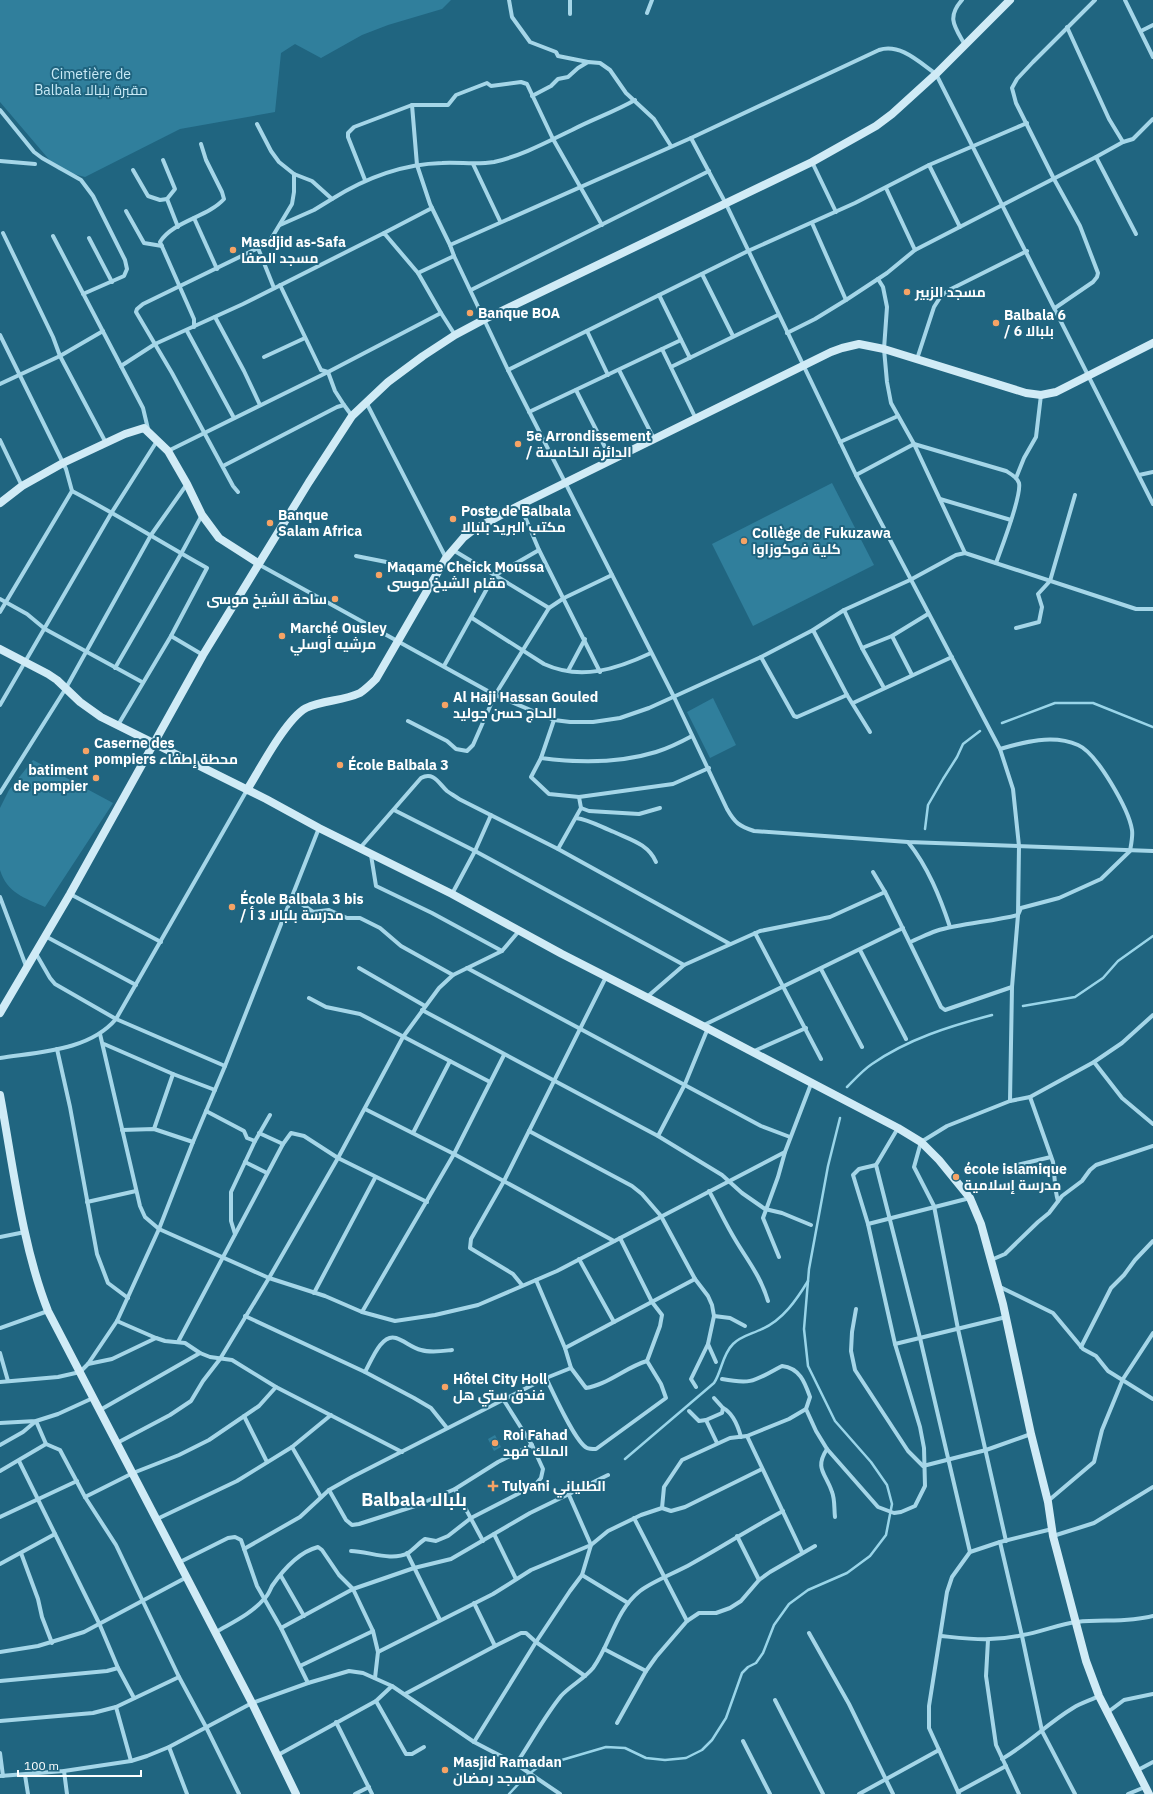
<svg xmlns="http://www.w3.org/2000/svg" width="1153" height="1794" viewBox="0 0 1153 1794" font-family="'IBM Plex Sans',Cairo,sans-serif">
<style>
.green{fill:#307f9c}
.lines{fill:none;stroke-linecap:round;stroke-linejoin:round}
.stream{stroke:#99d5e9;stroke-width:2.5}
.street{stroke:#a5d6e8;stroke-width:4}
.secondary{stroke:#d0ebf6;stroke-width:8}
.poi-dot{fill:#f6a365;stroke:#206580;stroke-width:1.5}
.labels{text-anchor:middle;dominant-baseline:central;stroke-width:4;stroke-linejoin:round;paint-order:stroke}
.park-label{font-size:14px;fill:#c9eaf6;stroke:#206580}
.poi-label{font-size:14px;font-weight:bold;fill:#fff;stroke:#206580;text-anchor:start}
.district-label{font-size:18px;font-weight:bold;fill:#fff;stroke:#206580}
</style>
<rect width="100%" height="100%" fill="#206580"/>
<g class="green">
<path d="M0,0H451L442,9L388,25L362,35L321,58L295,44L281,53L275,112L180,129L85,177L58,170L0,102Z"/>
<path d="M832,483L874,565L753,626L712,544Z"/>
<path d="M713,698L736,745L710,758L687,712Z"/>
<path d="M33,760L113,803L45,907C25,898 7,893 0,870V808L9,790Z"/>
<path d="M495,1435L501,1447L494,1451L488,1439Z"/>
</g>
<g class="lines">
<g class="stream">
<path d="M1002,723L1055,703H1093L1153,727"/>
<path d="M925,829L928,805L943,779L957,757L963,744L980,731"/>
<path d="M1023,1006L1075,997L1103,978L1118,961L1153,936"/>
<path d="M847,1087C855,1079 863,1070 872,1064C908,1039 950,1026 992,1015"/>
<path d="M625,1459L714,1383C722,1371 722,1355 733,1344C741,1336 752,1334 762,1329C783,1320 797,1299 808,1281"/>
<path d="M509,1794L524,1778L538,1767L606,1747L625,1748L646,1758L665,1760L686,1758L702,1750L712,1740L726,1718L742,1673L748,1667L756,1663L763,1653L774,1625L789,1604L808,1590L847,1573L870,1556L886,1535L892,1504L887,1485L871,1462L835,1421L808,1366L804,1329L809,1269L828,1166L840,1118"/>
</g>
<g class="street">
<path d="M509,0L512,17L530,42L556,52L558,56L588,62"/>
<path d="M962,0C946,18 955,27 965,45"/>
<path d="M1125,0L1153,57"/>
<path d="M647,13L652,0"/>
<path d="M570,14V0"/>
<path d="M1067,27L1109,119L1123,142"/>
<path d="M1141,31L1153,25"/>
<path d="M532,96L551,86L558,79L568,77L578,68L588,62L600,63L610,70L626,93L654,119L671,146"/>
<path d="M412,105L417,165L430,204L450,245"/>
<path d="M0,110L34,152L42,158L81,180L93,196L125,260L127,269L124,276L83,294"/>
<path d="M257,124L271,151L279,162L294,174L312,181L332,199C364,179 403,164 442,163C460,162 477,165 494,162C521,156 547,142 572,130C593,119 614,112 635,100"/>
<path d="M691,138L726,204L856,475L1000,749L1013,789L1019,846L1018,915L1012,987L1010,1101"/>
<path d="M1096,157L1136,234"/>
<path d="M163,160L175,189L167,199"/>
<path d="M0,161L35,164"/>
<path d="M812,162L836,212"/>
<path d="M473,164L500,221"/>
<path d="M929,165L960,227"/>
<path d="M133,170L148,196L160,200L167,199L178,227"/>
<path d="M365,180L348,137V133L354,127L412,105H448L456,95L487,83L491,86L521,82L527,84L553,139L602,225"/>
<path d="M886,188L915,250"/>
<path d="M126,211L144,243L162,246"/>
<path d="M194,218L217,269"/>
<path d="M812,223L846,300"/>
<path d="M280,225L314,210L332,199"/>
<path d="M3,233L53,337L60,356L106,443"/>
<path d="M384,233L432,208"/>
<path d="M53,236L143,408L148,429"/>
<path d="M89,238L112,282"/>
<path d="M454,256L450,245L691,138L879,50C900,43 919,62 936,74L1153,504"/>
<path d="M702,274L733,336"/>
<path d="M878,279L883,287L887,307L884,349L887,382L891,403L914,444L965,553"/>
<path d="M280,285L319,366L321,370L328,372L335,391L344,405"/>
<path d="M274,288L258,248L271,239L292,204L294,192V174"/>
<path d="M471,290L709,171"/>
<path d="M659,295L690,358"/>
<path d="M1055,308L1093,282L1097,277L1098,273L1080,226L1054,179L1016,103L1012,88L1017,79L1033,62L1095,0"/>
<path d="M441,313L455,335"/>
<path d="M215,317L244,371L260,405"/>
<path d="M194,327V319L160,242C173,221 208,217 224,199L222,192L206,160L201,144"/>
<path d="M187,331L234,418"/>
<path d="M587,331L608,375"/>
<path d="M787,333L815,319L846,300L887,273L915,250L1096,157L1123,142L1133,139L1153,119"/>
<path d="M0,335L66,469L72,491L0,612"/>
<path d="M662,349L696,419"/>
<path d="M264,357L305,338"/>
<path d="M917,359L934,307L941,296L951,289L1027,251"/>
<path d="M121,366L155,344L243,304L384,233L418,273L454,256L508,370L674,697L727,809C735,823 739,826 754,831L908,842L1153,851"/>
<path d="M671,367L778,315"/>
<path d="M508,370L748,251L855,203L929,165L1027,123"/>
<path d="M619,370L654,439"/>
<path d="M0,384L60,356L103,331"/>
<path d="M576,390L612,461"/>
<path d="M366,402L446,558"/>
<path d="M529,412L681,340"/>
<path d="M0,440L22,486"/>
<path d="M840,442L898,416"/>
<path d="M168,451L328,372L441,313L418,273"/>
<path d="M223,466L337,407L344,405L352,416"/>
<path d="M856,475L914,444L1006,471C1011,474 1017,477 1019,483C1022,496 1001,549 996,563"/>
<path d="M1139,475L1153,472"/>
<path d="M1016,478L1024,458L1036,437L1041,395"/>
<path d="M72,491C118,515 162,543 207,568L171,636L118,725"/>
<path d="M238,492L233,486L172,373L136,312L137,309L143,304L258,248"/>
<path d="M940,499L1011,520"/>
<path d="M520,505L539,550L600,672"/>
<path d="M453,550L549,608"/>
<path d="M356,556L437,572"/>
<path d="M258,564L495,695L554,720L570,722H593L620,718L649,708L761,657L813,630L844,610L910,580L956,555L965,553L1136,609H1153"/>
<path d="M0,599L27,614L45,629L142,682"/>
<path d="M844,610L862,648L884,688"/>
<path d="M472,618L544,664C581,681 617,669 651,653"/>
<path d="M1016,628L1039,622L1042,607L1038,594L1050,581L1075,495"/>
<path d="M813,630L847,695L870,732"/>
<path d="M171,636L203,655"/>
<path d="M892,636L912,675"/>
<path d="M862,648L892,636L928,614"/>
<path d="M761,657L794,716L797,717L847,695"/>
<path d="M444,666L494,576L539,550"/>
<path d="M115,668L181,554L202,515"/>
<path d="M568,671L585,639"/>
<path d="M853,703L952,657"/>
<path d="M0,705L112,512L157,441"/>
<path d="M554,720L541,758C578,763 620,763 656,752C669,748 681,742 692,736"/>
<path d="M408,721L447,741L456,749L467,751L473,745L495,695L549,608L564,598L612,575"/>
<path d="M541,758L531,777L549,794L579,797L673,784L709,768"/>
<path d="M0,793L66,688L151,535L187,484"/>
<path d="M581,808L589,811L639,814L660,808"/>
<path d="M394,810L475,851L684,965"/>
<path d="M576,818C590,820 601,827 614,832C631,840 648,844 656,862"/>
<path d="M908,842C928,867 940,897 950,927"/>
<path d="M360,848L421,778C434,771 439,784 447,791C451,794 455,796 459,799L558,849L730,944"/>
<path d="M558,849L581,808L579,797"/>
<path d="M371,855L376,886L432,913L502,951"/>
<path d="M873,872L885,892L941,1007L945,1010L1012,987"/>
<path d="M70,894L161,942"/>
<path d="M452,894L475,851L491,815"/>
<path d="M0,897L26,966"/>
<path d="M292,897L313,912L329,910L347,918H360L380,928L401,946L453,975"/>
<path d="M755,933L821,1059"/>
<path d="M45,936L136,985"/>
<path d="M910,942C918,939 927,934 936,931C962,923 991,922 1018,915L1021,908L1059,898L1101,879L1130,851C1131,845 1133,836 1132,830C1129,810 1097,753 1078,745C1053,734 1024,742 1000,749"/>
<path d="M860,950L906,1039"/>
<path d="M35,952L50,978L55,984L116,1019L225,1066"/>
<path d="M359,968L425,1006"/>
<path d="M467,968L761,1126L790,1137"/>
<path d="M821,969L862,1047"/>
<path d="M647,997L684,965L760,931L830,917L885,892"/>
<path d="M309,998L326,1007L360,1014L490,1082"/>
<path d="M422,1010L658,1136L722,1175L742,1193L765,1209L782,1213L811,1225"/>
<path d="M704,1025L903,928"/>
<path d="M100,1034L140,1206L145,1217L159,1229L269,1278L325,1296L362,1312L395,1321L435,1315L478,1305L557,1271L785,1152L811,1084"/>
<path d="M104,1044L173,1074L215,1090"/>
<path d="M57,1049L70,1107L97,1254L108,1283L128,1298"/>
<path d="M752,1052L806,1028"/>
<path d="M0,1058C38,1052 89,1051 116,1019L247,790"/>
<path d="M1094,1062L1122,1098L1153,1124"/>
<path d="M1030,1097L1053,1162C1055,1175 1054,1188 1058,1201"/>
<path d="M365,1109L454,1154L614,1241"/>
<path d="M206,1111L244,1131L247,1138L255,1141"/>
<path d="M898,1128L876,1165L920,1338L970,1552"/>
<path d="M154,1129L173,1074"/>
<path d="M122,1130L154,1129L193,1142"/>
<path d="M529,1131L632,1186L642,1194L661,1216L695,1279L708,1296L712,1305L714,1316L708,1344L691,1379L696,1387"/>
<path d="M259,1133L283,1144"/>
<path d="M413,1133L450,1061"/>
<path d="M658,1136L685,1084L708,1028"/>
<path d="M245,1162L267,1173"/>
<path d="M1017,1165L1051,1157"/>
<path d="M709,1191C718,1207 726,1225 736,1241C748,1261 761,1277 768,1301"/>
<path d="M87,1202L136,1191"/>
<path d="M868,1224L970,1198"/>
<path d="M235,1234L231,1221V1192L255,1141L270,1115"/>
<path d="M0,1237L25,1232"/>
<path d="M779,1257L763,1218L778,1177L785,1152"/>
<path d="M579,1259L614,1322"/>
<path d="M991,1260L1005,1254L1038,1222L1049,1213L1062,1196L1082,1181L1090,1170L1096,1165L1153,1146"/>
<path d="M536,1280L565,1348L571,1368L586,1388C607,1385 626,1367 647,1361"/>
<path d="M522,1285L513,1274L470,1248L471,1239L504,1181L606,977"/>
<path d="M1000,1287L1053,1313L1083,1349L1096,1356L1108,1371L1153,1399"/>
<path d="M314,1293L375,1178"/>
<path d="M856,1309L852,1332L851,1351L855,1370L908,1451L923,1466L986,1450L1031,1434"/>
<path d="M362,1312L454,1154L504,1055"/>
<path d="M245,1316L365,1372L414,1398L431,1408L447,1428"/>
<path d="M714,1316L730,1318L745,1326"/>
<path d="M117,1321L156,1338L165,1341L185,1343L200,1353L210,1357L232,1360L276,1387L402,1452"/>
<path d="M0,1328L48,1311"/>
<path d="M178,1342L283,1144L291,1133L304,1136L338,1158L427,1202"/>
<path d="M708,1344L716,1362"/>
<path d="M895,1344L1006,1317"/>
<path d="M1081,1347L1111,1288L1124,1275L1135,1260L1153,1241"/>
<path d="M565,1348L695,1279"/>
<path d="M0,1353L8,1381"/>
<path d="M88,1364L112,1359L156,1338"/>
<path d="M365,1372C371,1362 381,1333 396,1338C405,1341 412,1348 421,1350C431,1353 443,1351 452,1350"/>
<path d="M546,1378C553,1392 575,1442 587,1448C589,1449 593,1449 596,1449L666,1398L661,1384L647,1361L660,1326L662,1315L652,1302L620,1238"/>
<path d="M0,1382L58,1377L80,1372L88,1364L117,1321L159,1229L193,1142L225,1066L319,828"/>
<path d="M723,1408C733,1413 738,1426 741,1437"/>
<path d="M806,1409L816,1431L827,1449L878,1507L894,1513L901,1512L915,1506L925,1486L924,1448L920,1427L895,1344L868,1224L853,1175L859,1169L876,1165"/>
<path d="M100,1410L200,1353"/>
<path d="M689,1411L699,1421L706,1420L717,1443"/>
<path d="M244,1416L267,1462"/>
<path d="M706,1420L722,1413L723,1408L714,1398"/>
<path d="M0,1423L36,1421L58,1414L93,1398"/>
<path d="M747,1436L802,1552"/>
<path d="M117,1443L170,1415L191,1401L203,1381L220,1359L269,1278L338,1158L403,1037L439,988L453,975L502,951L519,931"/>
<path d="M0,1445L23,1432L36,1421L46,1444L60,1450L85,1497L116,1545L179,1677L206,1727L239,1794"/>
<path d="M292,1447L321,1497"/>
<path d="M827,1449C814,1469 826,1473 832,1492C835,1499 834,1509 835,1517"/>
<path d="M19,1461L99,1623L118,1668L134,1698"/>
<path d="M0,1471L46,1444"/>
<path d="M455,1489L483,1541"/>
<path d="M329,1490L346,1520L352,1525L359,1524L415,1506L455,1489L498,1462L532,1445"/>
<path d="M85,1497L133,1473L179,1455L209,1440L259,1406L276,1387"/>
<path d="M1048,1501L1094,1462L1102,1430L1123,1379L1153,1333"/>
<path d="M662,1508L664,1487L682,1460L730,1438L747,1436L789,1419L806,1409L810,1397C805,1383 800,1368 782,1366C755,1380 754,1385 722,1379"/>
<path d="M0,1517L77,1481"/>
<path d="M634,1518L687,1621"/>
<path d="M157,1519L237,1481L292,1447L331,1415"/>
<path d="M494,1534L516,1579"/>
<path d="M737,1536L759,1580"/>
<path d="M1053,1536L1094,1523L1153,1487"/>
<path d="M1006,1541L958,1329L934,1206L914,1167L921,1142L947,1126L1010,1101L1030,1097L1094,1062L1122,1043L1153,1015"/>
<path d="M1000,1542L1022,1636L1042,1731L1075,1794"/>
<path d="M244,1549L300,1517L329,1490L352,1477L546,1378L571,1368"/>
<path d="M351,1551C368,1551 391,1562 408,1553C414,1549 419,1543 425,1539L436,1541L448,1536L471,1518L535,1485L541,1478L543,1469L532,1445L503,1399"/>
<path d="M21,1553L38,1599L42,1617L52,1643"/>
<path d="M407,1553L440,1620"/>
<path d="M180,1562L228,1538L235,1537L241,1540L257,1586L281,1628L308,1683"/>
<path d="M0,1564L55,1534"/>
<path d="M582,1575L628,1603"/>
<path d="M281,1576L304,1616"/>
<path d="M474,1603L495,1646"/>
<path d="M281,1628L353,1589L414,1568L451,1559L530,1513L608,1475"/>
<path d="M216,1632C233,1622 251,1614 264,1599C268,1596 270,1590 272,1586C283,1570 299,1552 318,1547L322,1550L339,1575L353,1589L373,1631L378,1652L375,1678"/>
<path d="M809,1633L849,1704L893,1794"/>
<path d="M941,1636C971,1639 993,1642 1023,1635C1041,1632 1059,1624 1077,1622C1102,1619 1128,1623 1153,1616"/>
<path d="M988,1640L986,1676L996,1745L1019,1794"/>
<path d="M604,1649L646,1671L656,1657L687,1621L699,1613H716L730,1608L741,1601L759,1580L770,1572L815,1546"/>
<path d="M0,1652L38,1646L84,1632L187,1577"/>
<path d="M378,1652L493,1594L531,1570L591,1545L569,1495"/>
<path d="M300,1666L373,1631"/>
<path d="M0,1681L107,1671L118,1668"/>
<path d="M405,1694L495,1646L521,1633H526L536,1642L585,1676"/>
<path d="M775,1700L823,1794"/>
<path d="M376,1701L406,1754H412L424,1747"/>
<path d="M116,1707L131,1761"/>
<path d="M1108,1712L1124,1700L1153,1694"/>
<path d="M0,1721L93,1713L116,1707L179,1677"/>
<path d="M336,1722L372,1794"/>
<path d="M617,1723L646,1671"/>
<path d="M743,1741L770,1794"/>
<path d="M474,1742L536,1642L570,1591L582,1575L591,1545L608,1531L641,1515L662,1508L671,1511L685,1507L762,1469"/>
<path d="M169,1747L187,1794"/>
<path d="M0,1753L3,1776"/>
<path d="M278,1755L376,1701L392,1686"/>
<path d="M1002,1759C1028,1744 1048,1723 1073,1708C1081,1703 1091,1700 1099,1696"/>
<path d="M516,1764C531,1742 544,1717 561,1696C570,1686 584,1679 593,1668C611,1643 615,1611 640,1591C653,1581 675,1573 691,1564C722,1547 751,1528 783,1511"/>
<path d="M64,1771L67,1794"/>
<path d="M1136,1771L1153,1762"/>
<path d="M25,1775L28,1794"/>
<path d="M0,1776L64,1771L131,1761L147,1756L169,1747L252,1703L308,1683L349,1671L363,1673L392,1686L474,1742L516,1764L560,1794"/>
<path d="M958,1792L1006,1766"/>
<path d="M355,1794L369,1787"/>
<path d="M859,1794L939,1750"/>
<path d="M959,1794L929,1728V1706L947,1592L952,1577L970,1552L1000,1542L1052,1529"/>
<path d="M1128,1794L1145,1787"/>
</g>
<g class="secondary">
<path d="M0,503L22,486L63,463L125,434L144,428L168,451L187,484L202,515L219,538L258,563"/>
<path d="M0,649L48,674L57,680L80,702L101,717L266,799L319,828L452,894L562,954L703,1026L898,1128L921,1142L939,1160L970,1198L981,1224L1003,1304L1031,1434L1048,1502L1053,1536L1086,1661L1099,1696L1149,1794"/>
<path d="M247,790C260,769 286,719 306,708C323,700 343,701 360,693C366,689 371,684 376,679L446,558L464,537L473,530L520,505L831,352L842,348L859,344L884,349L1026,393L1041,395L1056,392L1153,343"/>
<path d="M0,1013L70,894L203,655L309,482L352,416L388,382L423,356L455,335L485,319L812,162L876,126L892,114L936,74L1010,0"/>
<path d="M0,1095C13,1165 22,1245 48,1311L252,1703L296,1794"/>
</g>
</g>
<g class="poi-dot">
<circle cx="233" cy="250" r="4"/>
<circle cx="907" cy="292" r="4"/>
<circle cx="470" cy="313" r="4"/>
<circle cx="996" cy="323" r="4"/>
<circle cx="518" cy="444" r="4"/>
<circle cx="453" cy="519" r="4"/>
<circle cx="270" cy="523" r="4"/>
<circle cx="744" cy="541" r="4"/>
<circle cx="379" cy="575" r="4"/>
<circle cx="335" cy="599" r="4"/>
<circle cx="282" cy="636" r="4"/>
<circle cx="445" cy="705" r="4"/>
<circle cx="86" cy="751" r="4"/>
<circle cx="340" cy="765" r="4"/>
<circle cx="96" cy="778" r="4"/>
<circle cx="232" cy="907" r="4"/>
<circle cx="956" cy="1177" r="4"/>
<circle cx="445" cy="1387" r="4"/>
<circle cx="495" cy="1443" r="4"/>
<path d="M491 1480h4v4h4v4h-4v4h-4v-4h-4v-4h4z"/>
<circle cx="445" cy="1770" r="4"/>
</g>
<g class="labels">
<g class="park-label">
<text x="91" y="74">Cimetière de<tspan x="91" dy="16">Balbala مقبرة بلبالا</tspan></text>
</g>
<g class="poi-label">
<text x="241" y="242">Masdjid as-Safa<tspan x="241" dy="16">مسجد الصفا</tspan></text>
<text x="915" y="292">مسجد الزبير</text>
<text x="478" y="313">Banque BOA</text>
<text x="1004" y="315">Balbala 6<tspan x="1004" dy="16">/ بلبالا 6</tspan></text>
<text x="526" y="436">5e Arrondissement<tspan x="526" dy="16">/ الدائرة الخامسة</tspan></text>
<text x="461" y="511">Poste de Balbala<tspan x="461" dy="16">مكتب البريد بلبالا</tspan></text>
<text x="278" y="515">Banque<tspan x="278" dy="16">Salam Africa</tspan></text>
<text x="752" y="533">Collège de Fukuzawa<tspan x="752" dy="16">كلية فوكوزاوا</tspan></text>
<text x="387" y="567">Maqame Cheick Moussa<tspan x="387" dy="16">مقام الشيخ موسى</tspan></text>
<text x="327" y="599" text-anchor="end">ساحة الشيخ موسى</text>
<text x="290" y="628">Marché Ousley<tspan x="290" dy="16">مرشيه أوسلي</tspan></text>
<text x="453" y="697">Al Haji Hassan Gouled<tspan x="453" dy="16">الحاج حسن جوليد</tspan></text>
<text x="94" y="743">Caserne des<tspan x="94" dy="16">pompiers محطة إطفاء</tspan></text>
<text x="348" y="765">École Balbala 3</text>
<text x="88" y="770" text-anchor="end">batiment<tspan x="88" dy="16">de pompier</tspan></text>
<text x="240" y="899">École Balbala 3 bis<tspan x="240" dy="16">/ مدرسة بلبالا 3 أ</tspan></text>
<text x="964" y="1169">école islamique<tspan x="964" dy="16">مدرسة إسلامية</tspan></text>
<text x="453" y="1379">Hôtel City Holl<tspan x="453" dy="16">فندق ستي هل</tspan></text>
<text x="503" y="1435">Roi Fahad<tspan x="503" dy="16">الملك فهد</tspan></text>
<text x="502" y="1486">Tulyani الطلياني</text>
<text x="453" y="1762">Masjid Ramadan<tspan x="453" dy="16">مسجد رمضان</tspan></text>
</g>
<g class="district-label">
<text x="414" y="1499">Balbala بلبالا</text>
</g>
</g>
<path d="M18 1770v6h123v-6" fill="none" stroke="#ffffff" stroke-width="2"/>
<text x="24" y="1770" font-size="12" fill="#ffffff" stroke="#206580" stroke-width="3" paint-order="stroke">100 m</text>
</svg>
